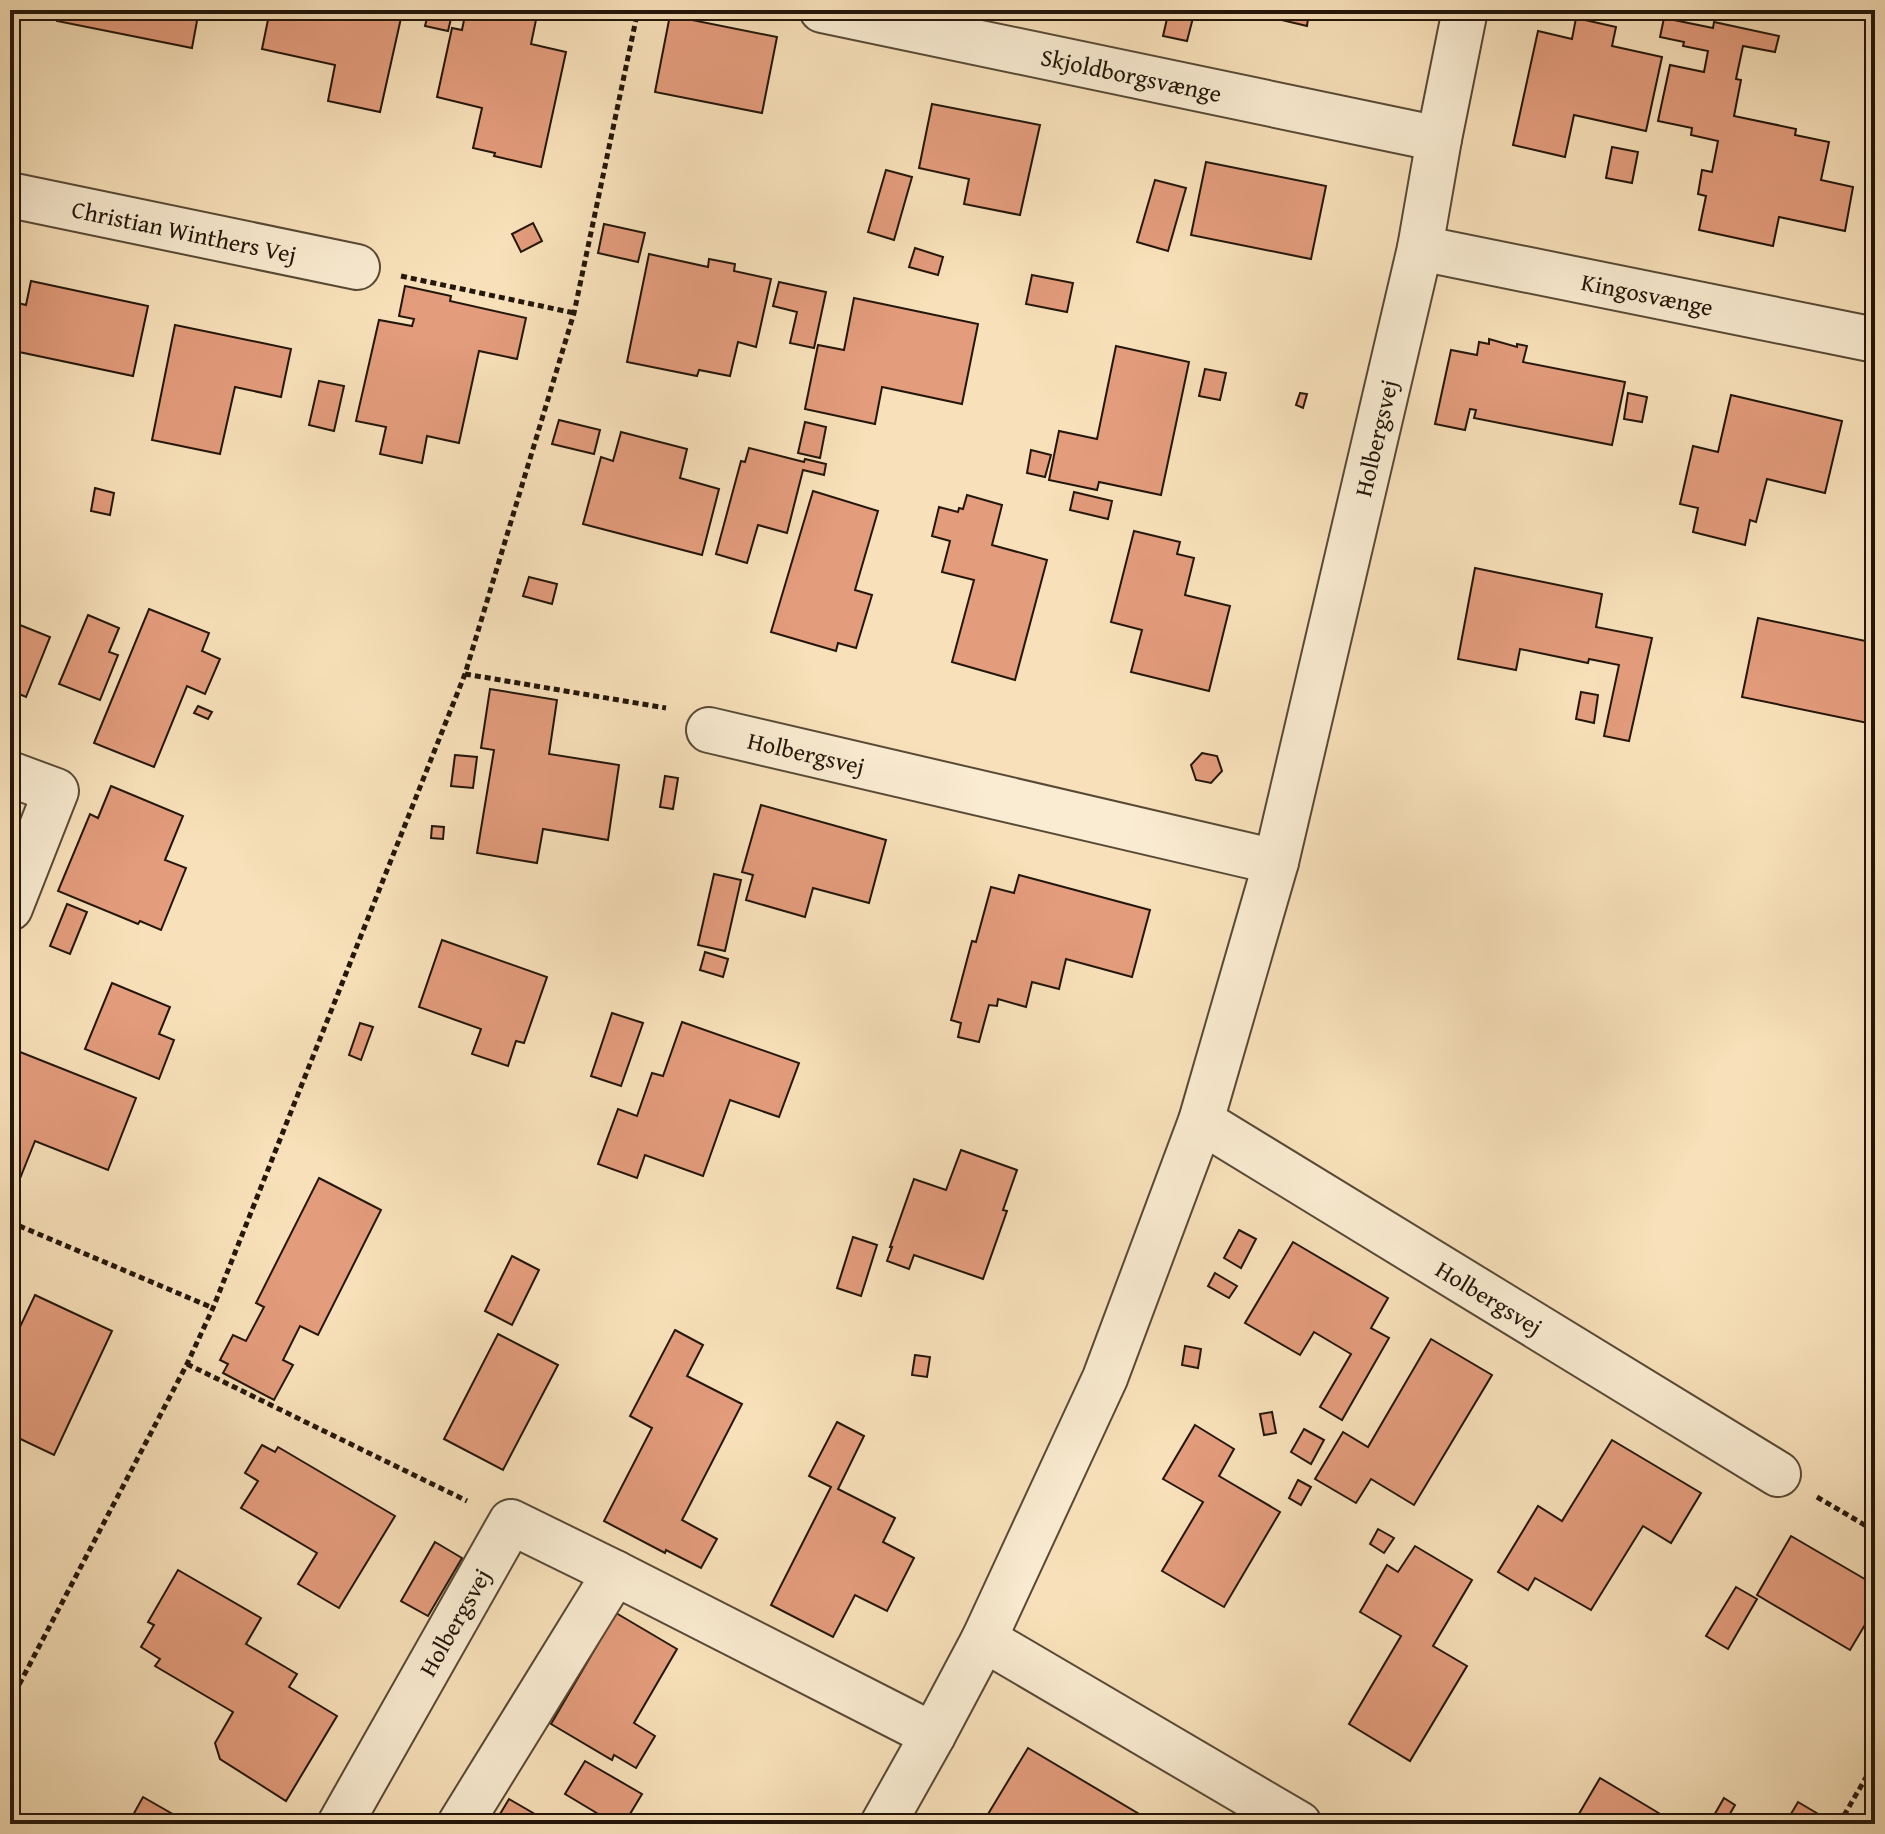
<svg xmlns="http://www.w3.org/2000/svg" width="1885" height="1834" viewBox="0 0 1885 1834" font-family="'Gentium Book Plus',serif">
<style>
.building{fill:#e39c7c;stroke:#23160a;stroke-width:2}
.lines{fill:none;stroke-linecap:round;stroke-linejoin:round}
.minor-casing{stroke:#584936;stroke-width:48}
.path{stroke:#23160a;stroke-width:5;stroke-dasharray:6 4;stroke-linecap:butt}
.minor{stroke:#faecd2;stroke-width:44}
.labels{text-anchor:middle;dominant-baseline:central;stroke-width:6;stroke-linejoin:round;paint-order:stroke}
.street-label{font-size:24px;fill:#23160a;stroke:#faecd2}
</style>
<rect width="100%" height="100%" fill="#f8e1ba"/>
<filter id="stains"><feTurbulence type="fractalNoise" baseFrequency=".0025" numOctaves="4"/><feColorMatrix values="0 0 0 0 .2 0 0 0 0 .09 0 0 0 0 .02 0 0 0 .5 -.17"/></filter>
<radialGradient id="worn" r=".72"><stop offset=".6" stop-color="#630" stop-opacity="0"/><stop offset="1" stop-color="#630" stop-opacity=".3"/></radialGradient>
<g class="building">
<path d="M59,10H199L192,48L57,21Z"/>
<path d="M270,10H362L401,18L380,112L328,101L335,65L262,49Z"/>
<path d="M429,10H453L448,31L425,26Z"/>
<path d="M466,10H512L537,15L531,44L566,52L541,167L494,156L495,153L473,148L482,108L437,97L452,28L462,30Z"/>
<path d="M673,10L672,16L777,37L762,113L655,92L670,15L646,10Z"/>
<path d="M1169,10H1195L1187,41L1163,36Z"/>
<path d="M1240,10H1317V14L1309,12L1307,26Z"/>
<path d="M1576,18L1616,27L1612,46L1662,57L1646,131L1574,115L1565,157L1513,145L1538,31L1572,39Z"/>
<path d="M1664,18L1713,28L1714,22L1779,36L1775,52L1743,46L1736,79L1741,80L1734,116L1796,129L1795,135L1829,142L1821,180L1853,187L1845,231L1779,217L1773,246L1699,230L1706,196L1698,194L1702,170L1712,172L1718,141L1691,135L1692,128L1658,121L1670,65L1704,72L1708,51L1683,46L1684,42L1660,37Z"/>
<path d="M932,104L1040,125L1020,215L964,204L969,179L919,168Z"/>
<path d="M1612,147L1638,152L1632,183L1606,178Z"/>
<path d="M1206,162L1326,186L1311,259L1191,235Z"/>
<path d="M886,170L912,177L894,240L868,232Z"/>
<path d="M1155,180L1186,188L1168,251L1137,242Z"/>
<path d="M533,223L542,241L521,252L512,234Z"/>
<path d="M604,224L645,233L638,262L598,253Z"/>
<path d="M915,248L943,257L938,275L909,267Z"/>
<path d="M649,254L708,267L709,259L735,264L734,271L771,279L756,347L738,342L730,376L699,370L697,376L627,362Z"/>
<path d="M1032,275L1073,283L1067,312L1026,304Z"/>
<path d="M31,281L148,306L133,376L19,352L17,364L10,363V301L26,305Z"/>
<path d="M779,282L826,292L814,348L790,343L797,312L773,306Z"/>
<path d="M405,286L451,296L450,301L526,318L517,359L479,351L459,443L427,436L422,463L380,454L386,427L356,421L379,320L412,326L414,319L399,316Z"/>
<path d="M854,298L978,324L962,404L882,387L875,424L805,409L818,345L844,350Z"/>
<path d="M175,325L291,349L281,397L235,387L220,454L152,440Z"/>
<path d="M1489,339L1517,347V344L1527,346L1523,362L1625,382L1612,445L1474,418L1476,410L1470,409L1465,430L1435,424L1451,350L1477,355L1479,342L1489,344Z"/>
<path d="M1116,346L1189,362L1161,495L1099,482L1097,490L1049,480L1059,431L1097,439Z"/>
<path d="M1205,369L1226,373L1220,400L1199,396Z"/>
<path d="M319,381L344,386L334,431L309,425Z"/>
<path d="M1300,393L1307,394L1303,408L1296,405Z"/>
<path d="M1628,393L1647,397L1642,422L1624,419Z"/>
<path d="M1731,395L1842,421L1825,493L1767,479L1756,522L1750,520L1745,545L1693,532L1698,508L1680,504L1693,446L1718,452Z"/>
<path d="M559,420L600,430L594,454L552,444Z"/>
<path d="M805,422L826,427L820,458L798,453Z"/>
<path d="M621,432L687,449L680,478L719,489L702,555L583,524L601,457L613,461Z"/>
<path d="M749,448L804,462L805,459L826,464L824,475L803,470L787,533L758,525L747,563L716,554L741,461L745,462Z"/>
<path d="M1031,450L1051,455L1045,477L1027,473Z"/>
<path d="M95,488L114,493L110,515L91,511Z"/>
<path d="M813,491L878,511L855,590L872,595L856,648L838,643L836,651L771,632Z"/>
<path d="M1074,492L1112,501L1108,519L1070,510Z"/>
<path d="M967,495L1002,505L992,545L1047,560L1015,680L952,662L974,580L942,572L950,541L932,536L939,507L958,512L959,508L963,509Z"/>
<path d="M1134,531L1180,542L1177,554L1194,558L1185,595L1230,606L1209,691L1131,672L1142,630L1111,622Z"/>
<path d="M1475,568L1602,594L1596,627L1652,638L1629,741L1604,736L1619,665L1589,659L1588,663L1520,649L1516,670L1458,659Z"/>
<path d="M529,577L557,584L552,604L523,596Z"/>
<path d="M149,609L209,633L202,651L220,659L205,694L187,686L154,767L94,743Z"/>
<path d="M88,615L119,628L109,652L118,655L100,700L59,684Z"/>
<path d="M1758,618L1875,643V729L1868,727V723L1742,697Z"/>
<path d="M10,621L50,637L26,697L10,690Z"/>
<path d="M490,689L557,700L549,754L619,765L608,840L543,829L537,863L477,853L494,750L481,748Z"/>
<path d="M1581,692L1598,695L1594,723L1576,719Z"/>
<path d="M198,706L212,712L208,719L194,713Z"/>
<path d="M1202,753L1217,756L1222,771L1211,783L1196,780L1191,765Z"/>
<path d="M455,755L477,757L473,788L451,786Z"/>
<path d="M665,776L678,778L673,809L660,807Z"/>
<path d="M111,786L183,816L165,860L186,868L161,930L140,921L138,924L58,891L90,814L98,818Z"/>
<path d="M761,805L886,840L869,903L813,888L805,917L746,900L753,875L742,872Z"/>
<path d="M432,826L444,827L443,839L431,838Z"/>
<path d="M714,874L741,880L725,951L698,945Z"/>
<path d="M1019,875L1150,910L1132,977L1066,959L1059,989L1032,982L1026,1007L998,999L997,1006L989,1005L979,1042L958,1037L961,1023L951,1020L972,941L976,942L991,887L1014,893Z"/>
<path d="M67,904L87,912L70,954L50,946Z"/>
<path d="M442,940L547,977L524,1043L516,1041L508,1066L472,1054L481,1029L419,1007Z"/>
<path d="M705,952L728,959L723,977L700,970Z"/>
<path d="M112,983L170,1007L159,1034L174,1040L159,1079L85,1049Z"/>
<path d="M612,1013L643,1023L621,1086L591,1076Z"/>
<path d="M682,1022L799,1063L779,1117L730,1100L703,1176L645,1155L637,1178L598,1164L618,1109L637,1116L652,1073L663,1076Z"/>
<path d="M360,1023L373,1027L361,1060L349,1055Z"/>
<path d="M10,1048L136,1098L108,1170L35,1141L19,1181L10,1177Z"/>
<path d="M961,1150L1017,1170L1003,1210L1007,1211L983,1279L914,1255L909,1269L887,1261L892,1247H890L914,1179L946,1190Z"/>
<path d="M319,1178L381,1210L318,1335L300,1326L283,1360L293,1365L274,1400L223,1373L228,1364L220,1360L233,1335L246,1341L264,1307L256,1303Z"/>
<path d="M1239,1230L1256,1239L1241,1268L1224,1258Z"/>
<path d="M853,1237L877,1245L861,1296L837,1288Z"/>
<path d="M1293,1242L1388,1298L1371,1328L1389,1338L1342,1420L1320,1407L1351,1354L1314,1332L1300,1355L1245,1323Z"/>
<path d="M512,1256L539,1270L512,1325L485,1311Z"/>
<path d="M1215,1273L1237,1286L1229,1298L1208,1286Z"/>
<path d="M35,1295L112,1331L54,1455L10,1434V1348Z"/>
<path d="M675,1330L703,1345L687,1376L742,1404L682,1520L717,1539L701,1568L666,1550L665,1553L604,1521L652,1428L630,1416Z"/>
<path d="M498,1334L558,1365L503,1470L444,1439Z"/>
<path d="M1431,1339L1492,1375L1414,1505L1371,1479L1356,1503L1315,1479L1343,1432L1368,1447Z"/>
<path d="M1185,1346L1201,1349L1198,1368L1182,1365Z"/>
<path d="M915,1355L930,1357L927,1377L912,1375Z"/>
<path d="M1272,1412L1276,1433L1264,1435L1260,1414Z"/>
<path d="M837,1422L864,1436L838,1489L895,1518L883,1542L914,1558L887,1611L855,1595L833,1637L771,1605L831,1487L809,1476Z"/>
<path d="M1195,1425L1234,1449L1219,1476L1280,1512L1224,1607L1162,1571L1203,1502L1163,1479Z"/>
<path d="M1304,1429L1324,1440L1311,1464L1291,1452Z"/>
<path d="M1612,1440L1701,1493L1671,1543L1643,1526L1591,1610L1535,1578L1528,1590L1498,1572L1538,1506L1562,1521Z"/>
<path d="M262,1445L275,1452L278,1447L395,1516L339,1608L298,1584L317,1553L241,1508L258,1481L245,1473Z"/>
<path d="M1298,1480L1311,1487L1301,1505L1289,1498Z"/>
<path d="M1378,1529L1394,1538L1384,1553L1370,1544Z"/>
<path d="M1791,1536L1875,1585V1608L1850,1650L1757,1595Z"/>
<path d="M435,1542L462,1558L428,1616L401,1601Z"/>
<path d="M1415,1546L1472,1580L1433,1646L1467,1666L1410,1761L1349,1724L1401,1636L1360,1612L1387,1565L1398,1572Z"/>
<path d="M178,1570L261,1618L246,1644L297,1674L289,1687L337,1716L286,1801L220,1759L215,1743L233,1712L155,1666L160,1659L141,1647L154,1625L148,1622Z"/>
<path d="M1736,1587L1757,1599L1728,1649L1706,1636Z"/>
<path d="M616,1613L677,1649L634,1723L655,1736L636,1768L614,1755L612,1760L551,1724Z"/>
<path d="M1028,1748L1156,1824H982Z"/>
<path d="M585,1761L642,1794L624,1824H615L565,1794Z"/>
<path d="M1600,1778L1662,1815L1657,1824H1573Z"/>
<path d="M143,1797L190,1824H128Z"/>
<path d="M1724,1798L1735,1805L1724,1824H1709Z"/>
<path d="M509,1799L552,1824H494Z"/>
<path d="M1798,1802L1820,1815L1814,1824H1785Z"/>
</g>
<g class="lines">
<g class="minor-casing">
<g id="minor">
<path id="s1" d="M822,10L1439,139"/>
<path id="s2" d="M10,195L357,267"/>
<path id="s3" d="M1420,248L1875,340"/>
<path id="s4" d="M709,730L1276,862"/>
<path d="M10,774L56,791L10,908"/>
<path id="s5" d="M1201,1121L1778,1474"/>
<path d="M984,1639L1299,1824"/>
<path id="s6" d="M340,1824L511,1522L615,1573L933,1735"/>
<path d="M460,1824L615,1573"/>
<path id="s7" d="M883,1824L933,1735L984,1639L1105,1378L1201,1121L1276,862L1420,248L1439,139L1465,10"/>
</g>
</g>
<g class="path">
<path d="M401,276L574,313"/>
<path d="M465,674L666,708"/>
<path d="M10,1222L213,1308"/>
<path d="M187,1364L467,1501"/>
<path d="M1817,1497L1875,1531"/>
<path d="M10,1702L187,1364L213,1308L465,674L574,313L638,10"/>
<path d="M1839,1824L1875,1762"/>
</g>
<use href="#minor" class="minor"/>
</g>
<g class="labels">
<g class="street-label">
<text stroke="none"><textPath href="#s1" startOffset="316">Skjoldborgsvænge</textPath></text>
<text stroke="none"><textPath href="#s2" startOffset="178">Christian Winthers Vej</textPath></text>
<text stroke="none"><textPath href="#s3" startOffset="232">Kingosvænge</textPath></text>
<text stroke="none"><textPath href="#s7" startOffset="1478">Holbergsvej</textPath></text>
<text stroke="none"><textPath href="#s4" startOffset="100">Holbergsvej</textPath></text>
<text stroke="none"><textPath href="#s5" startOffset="338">Holbergsvej</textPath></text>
<text stroke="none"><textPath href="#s6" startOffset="232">Holbergsvej</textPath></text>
</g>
</g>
<rect width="1885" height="1834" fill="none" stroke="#f8e1ba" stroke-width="40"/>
<rect x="12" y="12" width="1861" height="1810" fill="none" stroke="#23160a" stroke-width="4"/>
<rect x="20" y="20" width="1845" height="1794" fill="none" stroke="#23160a" stroke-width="2"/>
<rect width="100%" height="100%" filter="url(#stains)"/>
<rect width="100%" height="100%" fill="url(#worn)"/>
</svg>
